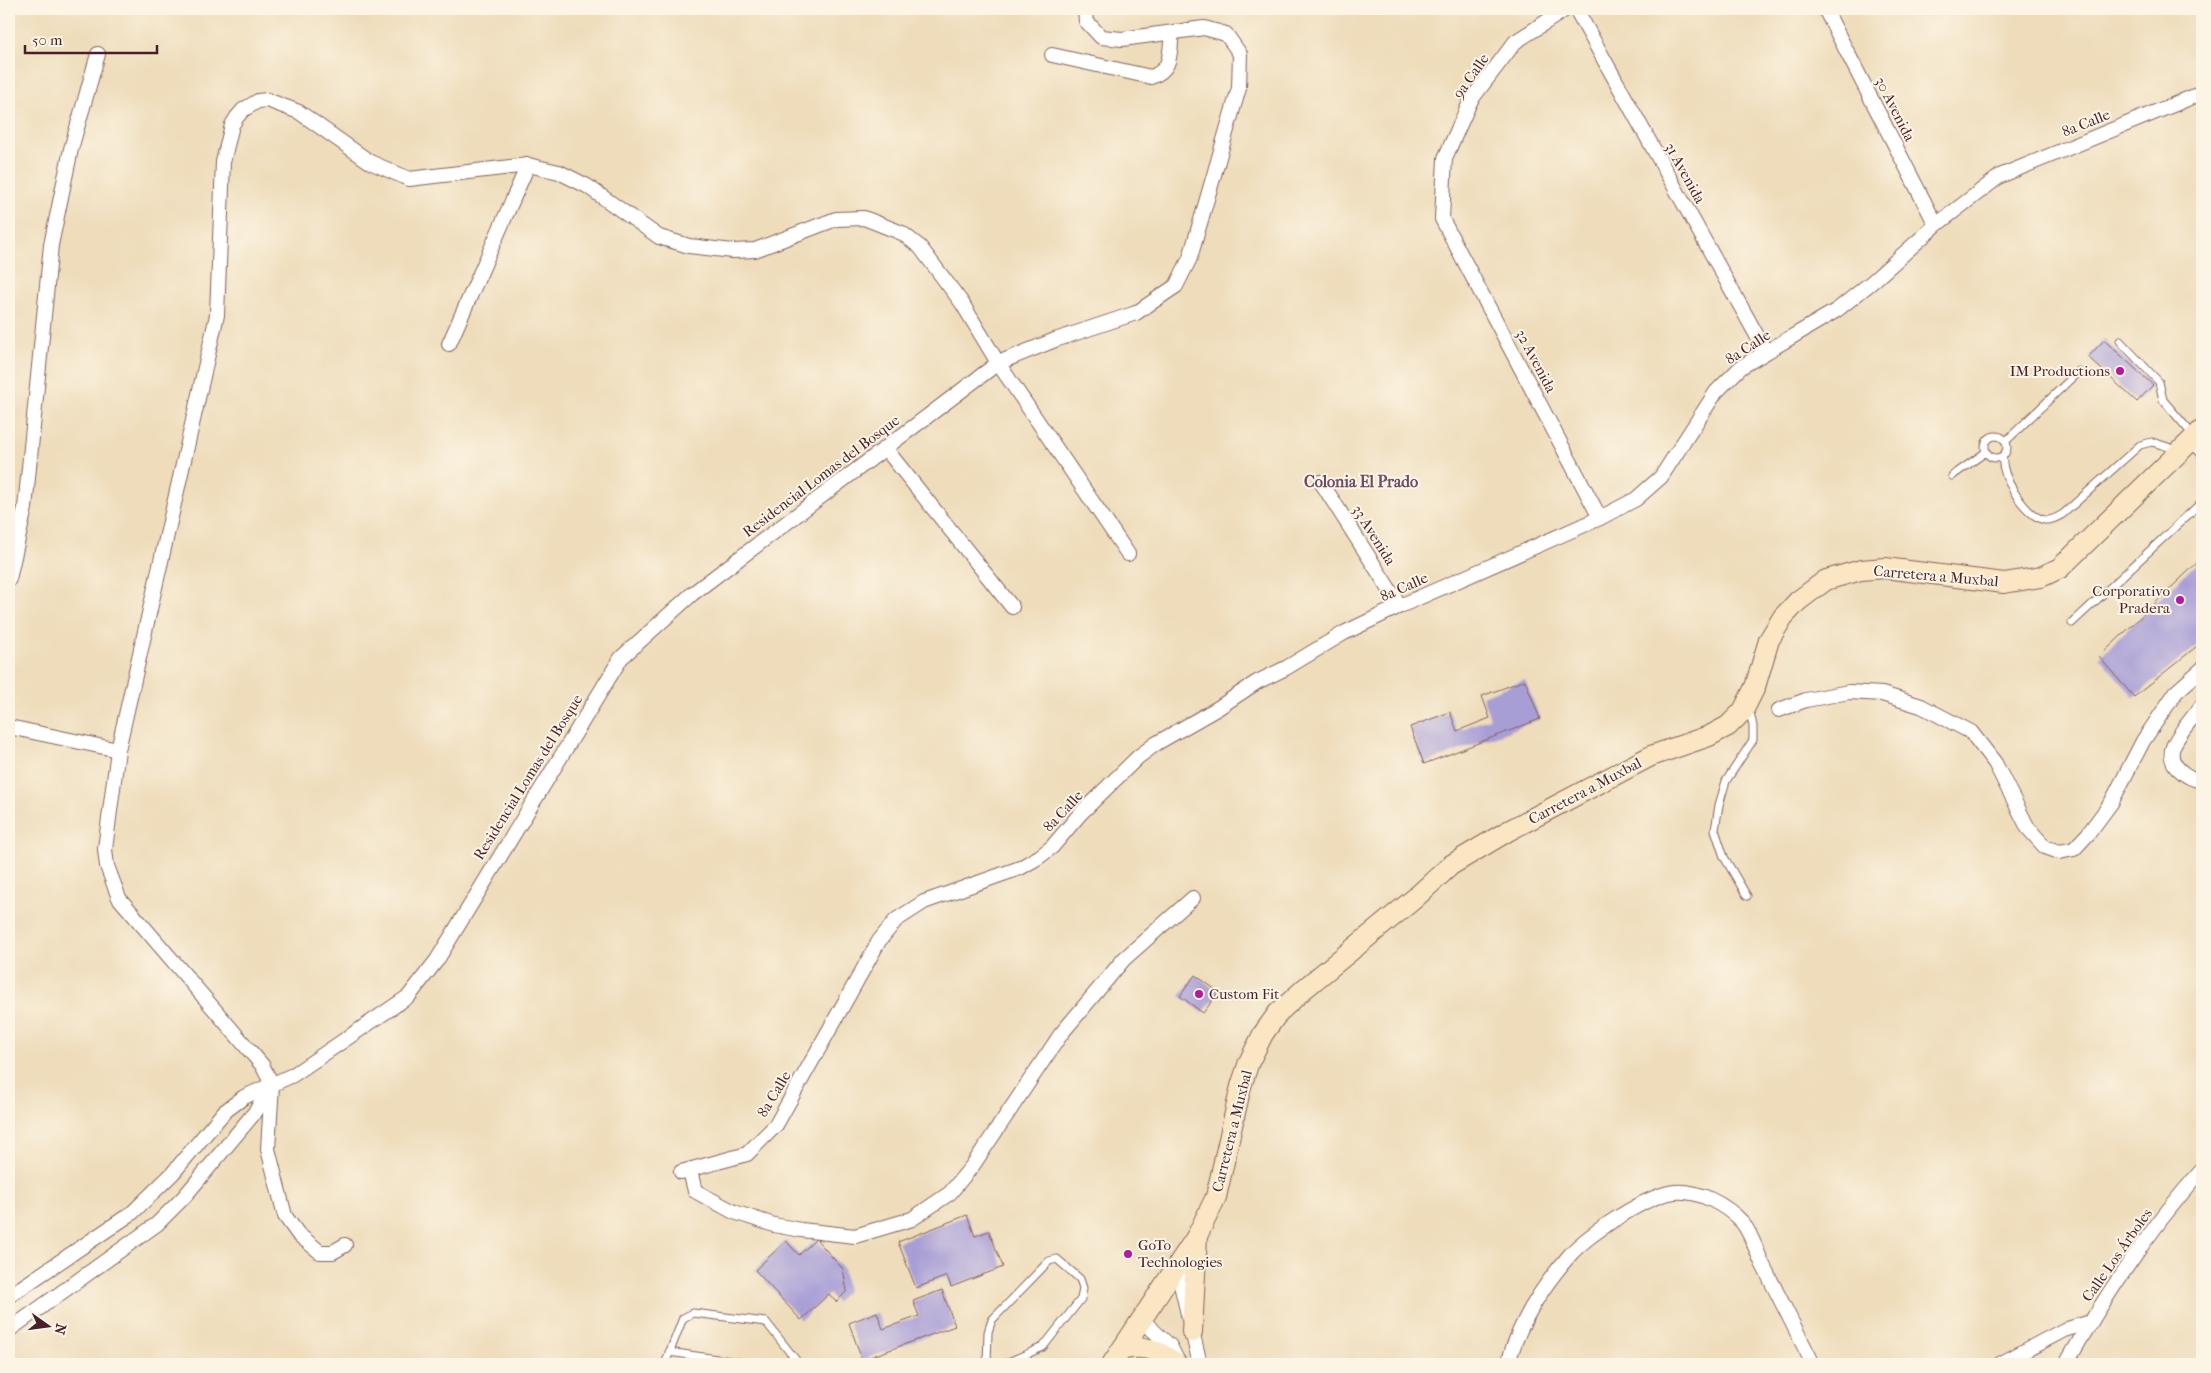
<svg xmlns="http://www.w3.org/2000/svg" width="2211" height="1373" viewBox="0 0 2211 1373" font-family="'IM FELL French Canon',serif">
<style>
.building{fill:#a89ed6}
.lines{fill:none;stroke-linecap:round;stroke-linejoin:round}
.service-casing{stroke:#83615d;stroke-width:9}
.minor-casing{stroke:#83615d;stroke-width:16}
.secondary-casing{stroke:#83615d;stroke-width:22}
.service{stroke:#fff;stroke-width:7}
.minor{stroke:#fff;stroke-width:14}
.secondary{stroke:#fbe6c3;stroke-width:20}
.poi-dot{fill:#b5179e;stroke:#fcf5e5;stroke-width:2}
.labels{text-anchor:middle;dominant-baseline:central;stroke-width:4;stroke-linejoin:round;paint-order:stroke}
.street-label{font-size:15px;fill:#4a1f2b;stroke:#fcf5e5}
.poi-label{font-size:15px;fill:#4a1f2b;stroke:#fcf5e5;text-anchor:end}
.neighbourhood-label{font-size:16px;font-weight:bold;fill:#6b4b67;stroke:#fcf5e5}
</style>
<rect width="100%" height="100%" fill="#fcf5e5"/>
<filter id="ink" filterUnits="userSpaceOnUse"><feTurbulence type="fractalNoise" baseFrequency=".02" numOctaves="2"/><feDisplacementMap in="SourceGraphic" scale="10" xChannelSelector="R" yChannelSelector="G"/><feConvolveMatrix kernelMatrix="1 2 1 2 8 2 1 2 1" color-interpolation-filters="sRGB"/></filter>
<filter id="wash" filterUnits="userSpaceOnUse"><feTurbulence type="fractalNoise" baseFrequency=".0096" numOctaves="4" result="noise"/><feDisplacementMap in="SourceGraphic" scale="20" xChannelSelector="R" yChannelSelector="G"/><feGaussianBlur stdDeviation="1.12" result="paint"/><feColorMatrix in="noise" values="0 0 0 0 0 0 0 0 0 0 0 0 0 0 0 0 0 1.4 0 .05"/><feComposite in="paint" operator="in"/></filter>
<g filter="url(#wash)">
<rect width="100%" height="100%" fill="#eedcba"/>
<g id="blocks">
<g class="building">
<path d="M2104,340L2153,385L2137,402L2088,357Z"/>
<path d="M2202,558V642L2134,697L2099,657Z"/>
<path d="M1525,680L1540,719L1424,764L1410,727L1450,712L1457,731L1490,718L1482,696Z"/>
<path d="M1195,975L1219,992L1203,1013L1180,996Z"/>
<path d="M967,1215L975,1236L989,1231L1003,1267L951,1287L947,1276L916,1288L898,1242Z"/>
<path d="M816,1239L843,1269L847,1291L836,1302L829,1294L801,1320L755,1270L786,1241L799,1255Z"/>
<path d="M942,1290L955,1326L862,1360L849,1323L877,1312L883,1329L919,1316L913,1301Z"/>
</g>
</g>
</g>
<g filter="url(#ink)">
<use href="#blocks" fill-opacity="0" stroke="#83615d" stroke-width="1"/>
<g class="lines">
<g class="service-casing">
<g id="service">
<path d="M2120,341L2159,382L2163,400L2193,435"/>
<circle cx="1996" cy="447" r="11"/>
<path d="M2006,441L2079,371"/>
<path d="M2190,442L2202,455"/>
<path d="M2003,456C1999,474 2026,518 2045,520C2052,521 2058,517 2063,514L2140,445L2152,442L2178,450"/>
<path d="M1952,476L1986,452"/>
<path d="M2072,623L2202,502"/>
<path d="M1747,896L1724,857L1715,830L1719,805L1726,781L1753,740V726L1749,708"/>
<path d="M669,1352L751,1364"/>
<path d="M665,1364L683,1318L693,1313L766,1322L799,1364"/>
<path d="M987,1364L988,1332L992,1320L1049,1261L1057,1259L1080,1279L1083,1288L1081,1299L1043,1347L1004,1364"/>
</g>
</g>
<g class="minor-casing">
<g id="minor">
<path d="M1566,9L1515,42L1471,100L1445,158L1442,219L1600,518"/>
<path d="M1576,9L1766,352"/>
<path d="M1825,9L1936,225"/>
<path d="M1052,55L1151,77C1173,69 1169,54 1172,33"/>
<path d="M449,344L528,165"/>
<path d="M885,448L1012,607"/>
<path d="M1321,482L1400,606"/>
<path d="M9,579L25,508L51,245L71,149L98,54"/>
<path d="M2202,705C2193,718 2178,733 2173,747C2166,765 2188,779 2202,781"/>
<path d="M1779,710L1806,700L1849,692L1882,694L1921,706L1971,732L1995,763L2028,828L2045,847L2059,852L2074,849L2088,834L2111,803L2143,741L2176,692L2202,669"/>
<path d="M9,727L118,750"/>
<path d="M690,1171L695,1191L734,1212L774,1225L801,1230L855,1236L912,1219L950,1193L973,1165L1061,1034L1124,959L1193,898"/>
<path d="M681,1172L747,1154L776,1125L879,941L896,920L924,902L1020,868L1039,857L1052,847L1080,814L1138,757L1157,743L1218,708L1257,682L1286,668L1344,633L1400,606L1600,518L1636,499L1661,477L1716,392L1741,367L1837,310L1872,282L1936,225L2000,176L2202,93"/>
<path d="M345,1245L333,1252H320L298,1234L285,1216L268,1149L272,1084L262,1065L119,898L107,866L105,849L118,750L217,315L223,162L232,125L237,117L243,110L258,101L267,100L299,112L370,162L409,179L528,165L559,172L587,186L659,237L689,246L733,251L755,250L836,219L864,218L902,233L920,247L962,303L998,363L1128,554"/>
<path d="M1177,1268L1200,1364"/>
<path d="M9,1296L132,1213L172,1174L224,1112L244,1097L293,1075L409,996L437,960L621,658L692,594L998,363L1055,340L1136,313L1176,286L1190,258L1239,88L1240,54L1226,34L1204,28L1122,39L1101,37L1086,21L1085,9"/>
<path d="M1142,1320L1170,1346L1179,1364"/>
<path d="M9,1330L157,1224L184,1197L256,1111L270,1087"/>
<path d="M1508,1364C1518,1325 1542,1287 1569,1256C1586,1236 1648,1194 1675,1192C1699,1190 1726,1205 1742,1222C1751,1233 1756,1250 1762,1263C1779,1297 1796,1330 1813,1364"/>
<path d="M2000,1364L2064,1330L2091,1322"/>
<path d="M2066,1364C2105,1296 2149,1229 2202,1170"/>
</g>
</g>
<g class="secondary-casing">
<g id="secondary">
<path d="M1192,1332L1197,1236"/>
<path d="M1124,1349C1149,1345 1157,1350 1177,1364"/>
<path d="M1112,1364L1197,1236L1216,1197L1241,1086L1249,1062L1263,1034L1278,1013L1304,989L1414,899L1451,865L1508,831L1651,756L1709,736L1728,726L1743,711L1755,687L1769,640L1783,617L1798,601L1826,580L1861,570L1885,568L2004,583L2041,577L2060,568L2202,430"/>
</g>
</g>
<use href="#service" class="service"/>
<use href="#minor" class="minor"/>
<use href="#secondary" class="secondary"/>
</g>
</g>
<g class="poi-dot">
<circle cx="2120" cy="371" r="5"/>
<circle cx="2180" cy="600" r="5"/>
<circle cx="1199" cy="994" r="5"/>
<circle cx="1128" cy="1254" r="5"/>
</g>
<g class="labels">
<g class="street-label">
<text transform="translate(1471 76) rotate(-55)">9a Calle</text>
<text transform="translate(1895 109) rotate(63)">30 Avenida</text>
<text transform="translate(2086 123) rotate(-22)">8a Calle</text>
<text transform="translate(1685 173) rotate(61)">31 Avenida</text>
<text transform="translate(1748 347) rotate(-33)">8a Calle</text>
<text transform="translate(1536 361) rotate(62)">32 Avenida</text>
<text transform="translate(821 476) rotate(-37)">Residencial Lomas del Bosque</text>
<text transform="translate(1374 535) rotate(58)">33 Avenida</text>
<text transform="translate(1936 576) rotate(5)">Carretera a Muxbal</text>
<text transform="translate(1404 587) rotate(-24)">8a Calle</text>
<text transform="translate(528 777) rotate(-58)">Residencial Lomas del Bosque</text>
<text transform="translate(1585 791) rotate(-28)">Carretera a Muxbal</text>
<text transform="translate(1063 811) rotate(-47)">8a Calle</text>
<text transform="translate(774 1094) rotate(-59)">8a Calle</text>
<text transform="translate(1232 1131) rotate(-76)">Carretera a Muxbal</text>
<text transform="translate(2117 1255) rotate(-55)">Calle Los Árboles</text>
</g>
<g class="poi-label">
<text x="2110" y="371">IM Productions</text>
<text x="2170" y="591">Corporativo<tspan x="2170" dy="17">Pradera</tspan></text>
<text x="1209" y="994" text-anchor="start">Custom Fit</text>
<text x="1138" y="1245" text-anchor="start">GoTo<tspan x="1138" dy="17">Technologies</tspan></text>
</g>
<g class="neighbourhood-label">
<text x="1361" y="481">Colonia El Prado</text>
</g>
</g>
<rect width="2211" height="1373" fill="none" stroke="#fcf5e5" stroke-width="30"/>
<g transform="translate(48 1326) rotate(104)" stroke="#fcf5e5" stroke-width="4" paint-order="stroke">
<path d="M0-4L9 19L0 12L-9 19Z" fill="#4a1f2b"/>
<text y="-8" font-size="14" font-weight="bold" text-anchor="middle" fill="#4a1f2b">N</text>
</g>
<path d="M25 45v8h132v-8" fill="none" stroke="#4a1f2b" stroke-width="2.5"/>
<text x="32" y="45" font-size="15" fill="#4a1f2b" stroke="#fcf5e5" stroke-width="4" paint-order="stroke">50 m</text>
</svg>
